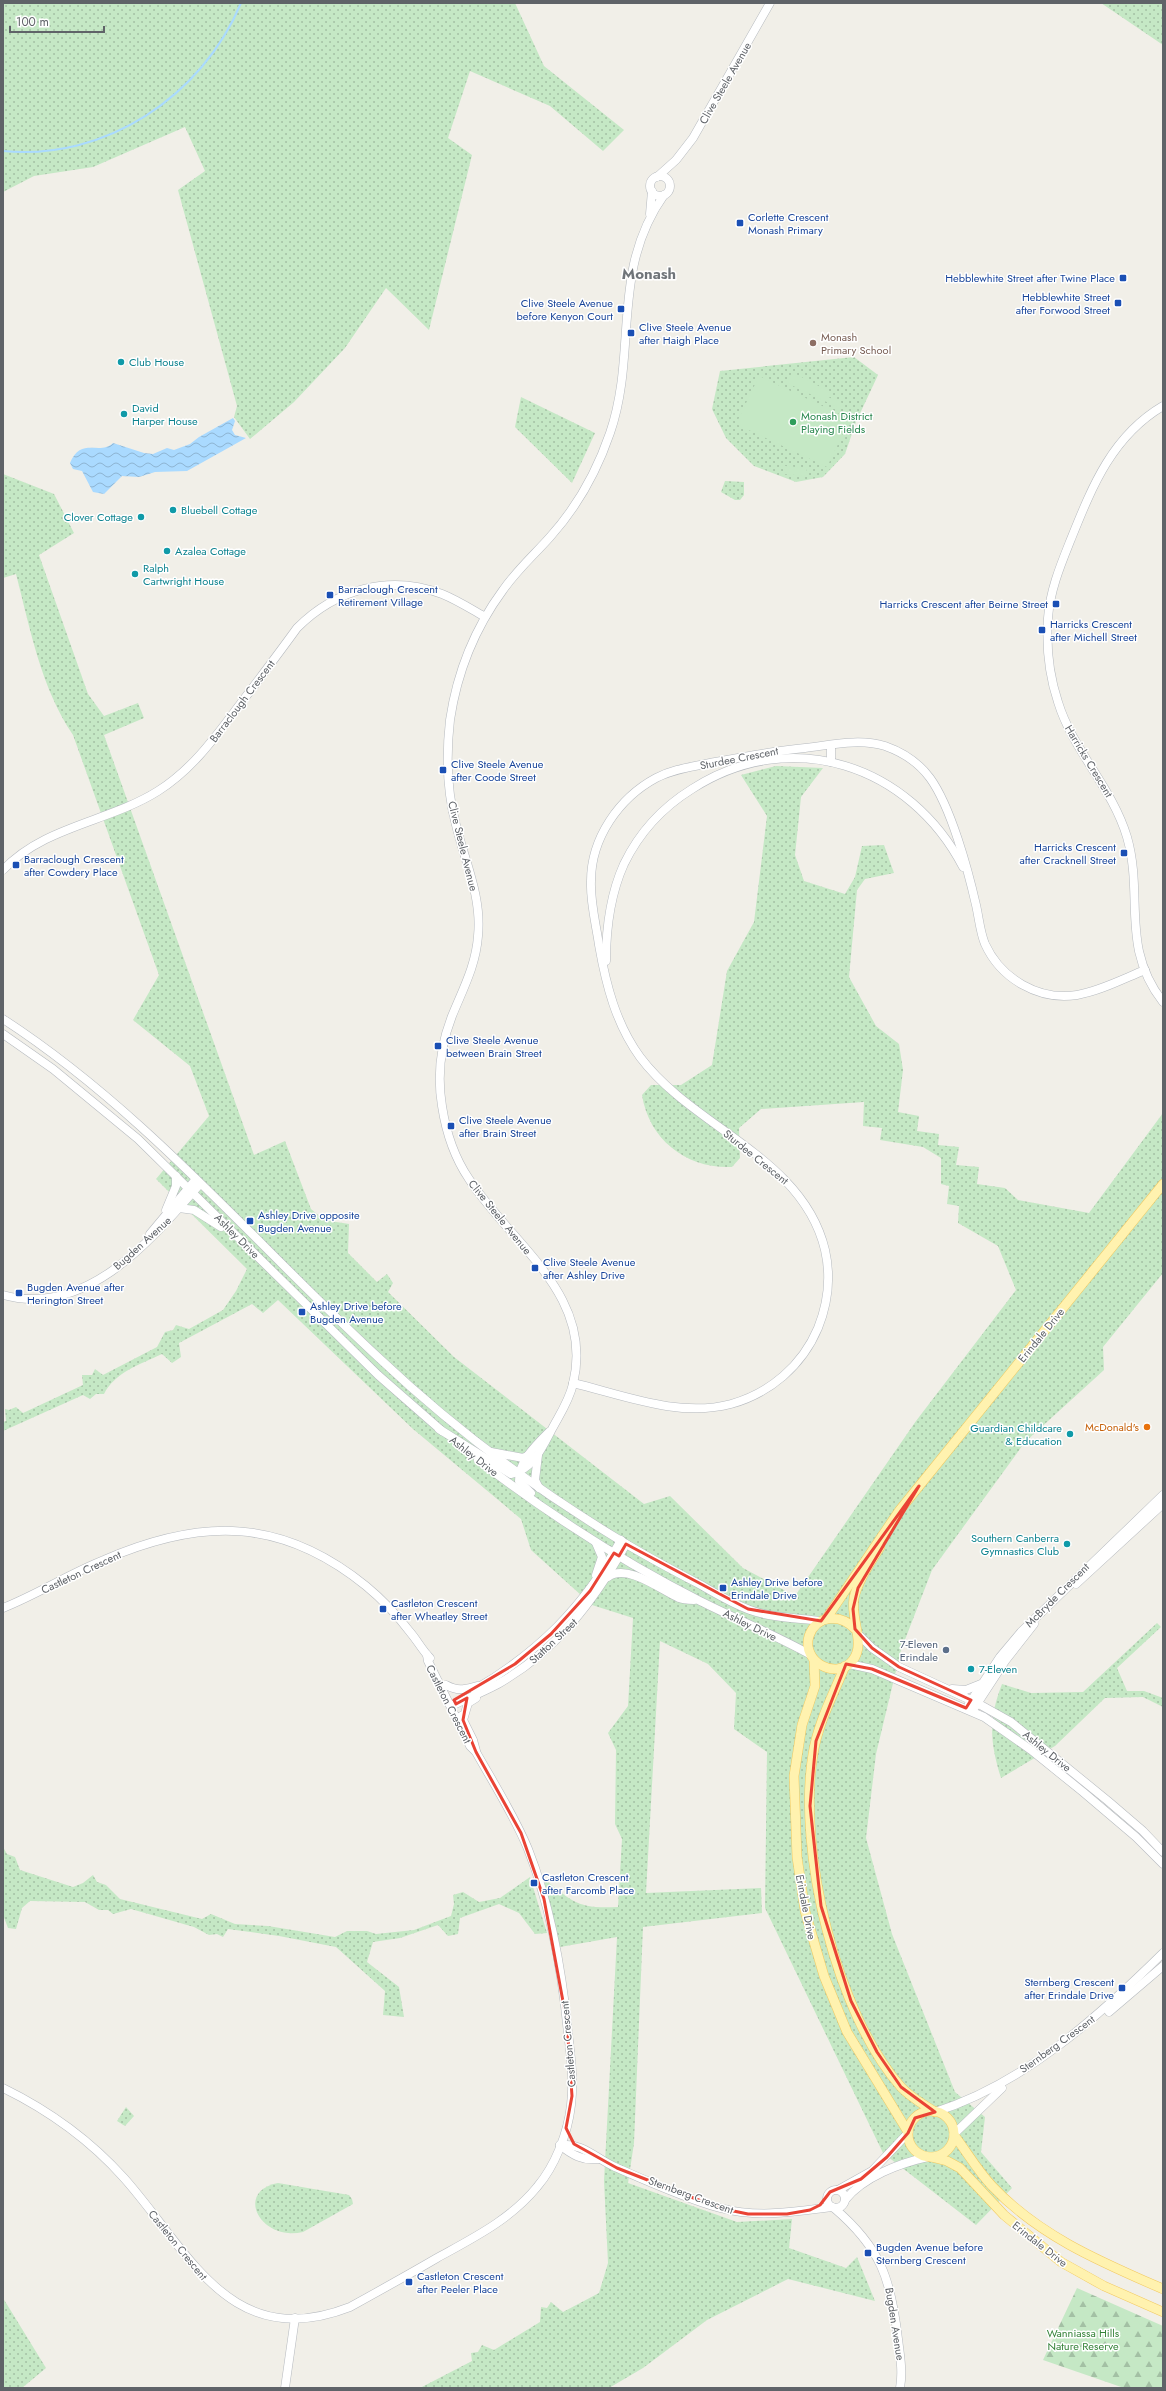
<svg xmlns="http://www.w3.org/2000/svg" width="1166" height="2391" viewBox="0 0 1166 2391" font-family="Jost,sans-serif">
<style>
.grass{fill:url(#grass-dots)}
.forest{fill:url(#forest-firs)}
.garden{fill:#c5e8c5}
.water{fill:url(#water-waves)}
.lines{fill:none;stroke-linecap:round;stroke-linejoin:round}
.stream{stroke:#aadaff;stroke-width:2}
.secondary-casing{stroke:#b6babf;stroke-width:9}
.primary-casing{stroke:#f2c960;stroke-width:10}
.secondary{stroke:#fff;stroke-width:8}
.primary{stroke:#fff2af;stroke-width:9}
.marked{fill:none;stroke:#ea4335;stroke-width:3;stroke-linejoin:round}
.transit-dot{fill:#1a4fb4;stroke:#fff;stroke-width:1.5}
.education-dot{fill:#8d6e63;stroke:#fff;stroke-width:1.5}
.culture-dot{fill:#0f9aa8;stroke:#fff;stroke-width:1.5}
.leisure-dot{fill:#2e9e5b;stroke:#fff;stroke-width:1.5}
.food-dot{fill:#e8710a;stroke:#fff;stroke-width:1.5}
.service-dot{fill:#5c6f8a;stroke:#fff;stroke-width:1.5}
.labels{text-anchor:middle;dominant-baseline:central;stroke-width:3;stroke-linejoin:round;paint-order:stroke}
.street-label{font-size:11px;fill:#5f6368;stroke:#fff}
.transit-label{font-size:11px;fill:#164399;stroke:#fff;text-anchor:start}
.education-label{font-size:11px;fill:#785e54;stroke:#fff;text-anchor:start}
.culture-label{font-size:11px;fill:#0d838f;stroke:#fff;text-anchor:start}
.leisure-label{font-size:11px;fill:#27864d;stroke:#fff;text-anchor:start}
.food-label{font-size:11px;fill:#c56008;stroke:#fff;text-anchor:end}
.service-label{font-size:11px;fill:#4e5e75;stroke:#fff;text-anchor:end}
.park-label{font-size:11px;fill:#348238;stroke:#fff}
.district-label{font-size:15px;font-weight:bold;fill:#70757a;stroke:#fff}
</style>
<defs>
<pattern id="grass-dots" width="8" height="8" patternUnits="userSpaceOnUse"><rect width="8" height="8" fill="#c5e8c5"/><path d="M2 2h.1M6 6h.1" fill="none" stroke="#a3c0a4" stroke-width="1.8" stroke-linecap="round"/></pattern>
<pattern id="forest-firs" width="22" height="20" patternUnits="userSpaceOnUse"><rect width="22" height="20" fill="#c5e8c5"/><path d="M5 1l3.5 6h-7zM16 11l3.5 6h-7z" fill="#a3c0a4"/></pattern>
<pattern id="water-waves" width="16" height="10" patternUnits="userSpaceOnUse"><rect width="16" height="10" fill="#aadaff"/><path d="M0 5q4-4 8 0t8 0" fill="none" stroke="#8eb4d2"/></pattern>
</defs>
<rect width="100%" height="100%" fill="#f1efe8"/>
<g class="grass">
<path d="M3,3H515L544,66L624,130L603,151L550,106L470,71L448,138L472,155L429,330L386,288L345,348L294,402L250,439L234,417L237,406L178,190L205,171L185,127L93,167L34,176L3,192Z"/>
<path d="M1101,3H1163V45Z"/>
<path d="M854,357L878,375L856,422L845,454L823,477L796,482L754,466L726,438L712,409L720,371Z"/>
<path d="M521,397L595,433L572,483L515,427Z"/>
<path d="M3,474L54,494L74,533L39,555L88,694L104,716L138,703L144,718L104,735L254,1155L285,1141L311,1209L324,1220L349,1224L348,1253L377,1282L387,1274L393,1283L388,1292L454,1357L644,1504L670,1496L743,1568L795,1596L916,1421L1016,1290L998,1246L958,1223L959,1206L947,1204L949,1186L941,1184V1158L923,1147L880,1140L882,1128L863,1126L864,1102L761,1109L739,1128L740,1158L732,1167C687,1169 649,1140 642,1095L651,1085H681L712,1065L727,971L754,922L767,816L741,775L776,766L823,768L801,797L795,855L804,881L845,894L855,877L862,846L884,845L894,873L865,879L857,890L849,977L876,1026L899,1044L903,1070L898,1112L919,1116L917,1131L939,1134L938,1145L959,1147L956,1165L979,1167L977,1184L1005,1188L1018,1200L1089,1213L1163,1113V1273L1103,1347L1104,1370L1025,1442L932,1570L901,1650L876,1754L866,1838L892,1934L955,2092L985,2117L981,2152L1012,2188L976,2225L883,2153L765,1908L767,1752L734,1729L736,1693L708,1664L660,1641L646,1893L761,1888L762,1913L643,1927L634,2143L628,2183L737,2222L792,2219L789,2248L846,2268L857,2257L875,2301L788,2279L707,2320L643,2368L609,2388H420L472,2361L471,2353L478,2352L482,2345L494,2350L540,2322L541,2307L547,2308L551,2302L563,2312L599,2293L608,2263L604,2181L617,1937L560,1947L543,1878C573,1902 577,1909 618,1907L622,1839L615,1824L616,1750L608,1733L628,1706L633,1618L592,1605L531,1550L521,1519L413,1429L278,1300L263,1313L252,1304L179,1343L181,1357L172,1363L162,1354C141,1364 115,1372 104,1394H96L90,1399L83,1395L3,1431V1422L6,1421L5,1409L9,1410L16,1407L23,1413L83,1385L82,1375H92L95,1369L103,1375L157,1347L165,1332L173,1330L176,1325L189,1329L223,1310L236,1291L247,1269L156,1179L209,1116L190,1066L133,1020L159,975L73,735C41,688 30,628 16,574L3,578Z"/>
<path d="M725,481L744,482V495L740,500H735L721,492Z"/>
<path d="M1157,1623L1161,1627L1117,1668L1127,1691H1144L1163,1698V1707L1143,1697L1105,1698L1055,1746L1001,1778C990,1742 988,1720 1002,1684L1031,1693L1083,1692Z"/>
<path d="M3,1847L7,1854L15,1857L20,1870L73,1887L83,1883L93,1875L97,1882L106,1885L120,1899L202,1919L211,1914L235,1924L268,1926L335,1937L347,1931H367L376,1934L414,1930L451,1916L454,1904L453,1895L463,1892L479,1902L500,1898L530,1877L547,1933L535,1934L519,1913L499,1904L460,1918L458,1934L448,1936L438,1925L400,1938L373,1942L367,1962L399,1987L404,2017L383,2015L385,1991L336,1947L279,1936L228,1929L223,1937L217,1934L209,1935L194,1927L131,1909L113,1914L108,1910H99L85,1902L30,1901L22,1908L16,1929L8,1928L3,1915Z"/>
<path d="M126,2107L134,2116L125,2126L117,2121Z"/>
<path d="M278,2183L349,2195L352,2199L353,2204L303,2232C260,2242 234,2191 278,2183Z"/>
<path d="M3,2298L46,2368L22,2388H3Z"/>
</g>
<path class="forest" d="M1077,2288L1163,2326V2388H1124L1043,2360Z"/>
<g class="garden">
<path d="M792,372L830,392L828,397L842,403L839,408L787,383Z"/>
<path d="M759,376L850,419L827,467L736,424Z"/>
<path d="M785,466L807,468L806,476L784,474Z"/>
</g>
<path class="water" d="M233,418L235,421L232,430L235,435L246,438L187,471L155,472L139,477L122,476L104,494L93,492L82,471L73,469L70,463C81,436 100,456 113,443L144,453L153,454L167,448L174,450L190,444L199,437Z"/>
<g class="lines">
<path class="stream" d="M3,151C106,161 202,96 241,3"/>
<g class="secondary-casing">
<g id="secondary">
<circle cx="660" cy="186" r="10"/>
<path d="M657,177L676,160L693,138L770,3"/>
<path d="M650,214L652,191"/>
<path d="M1163,406C1112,436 1092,487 1071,539C1061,564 1050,590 1048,618C1046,647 1049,675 1058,702C1073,751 1112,787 1127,837C1144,896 1120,947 1163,1002"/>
<path d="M831,745V762"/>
<path d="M3,870C44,826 109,822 158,791C193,769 216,736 241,703C260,678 279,653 297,628C336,589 389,574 442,594C457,600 471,609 485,617"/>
<path d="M606,961C606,927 610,895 624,864C639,833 663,807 692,789C791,725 910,765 963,867"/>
<path d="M3,1019C146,1112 255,1244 379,1358C452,1427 532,1487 618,1539C644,1555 672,1570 699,1584C715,1593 733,1604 750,1610C772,1618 798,1618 821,1621"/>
<path d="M3,1034L53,1069L138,1139L378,1375L442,1431"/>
<path d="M179,1208L194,1210L221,1227"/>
<path d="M166,1210L176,1186V1176"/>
<path d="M150,1234L196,1179"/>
<path d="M3,1295C87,1318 152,1239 200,1184"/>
<path d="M573,1383C623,1395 679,1418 731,1404C770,1393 802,1366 818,1328C828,1303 831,1276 825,1250C803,1157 693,1128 640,1057C616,1024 606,985 599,945C596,924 590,902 591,881C591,838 619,798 656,778C673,769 692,767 710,763C742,757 773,751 805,748C831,745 859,738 885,746C902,752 919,763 930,778C951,807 968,870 976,905C979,918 980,932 985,944C1001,979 1039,1001 1077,995C1100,991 1123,979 1145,970"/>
<path d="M439,1429L511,1474C533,1470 543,1446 552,1429C560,1414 569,1401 573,1384C595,1295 511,1244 469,1179C454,1157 446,1132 442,1106C437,1076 441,1044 452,1016C463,989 476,965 478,936C482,897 465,862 456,825C447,792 446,755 450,720C457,673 475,628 503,590C517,570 534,555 550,537C577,507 597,471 610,433C638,352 610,271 664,195"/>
<path d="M491,1452L523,1458L529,1455"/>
<path d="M538,1455L535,1480L539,1488"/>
<path d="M478,1460C547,1513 621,1561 700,1601C736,1619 775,1635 811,1655"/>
<path d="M531,1493L519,1481C518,1462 536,1445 549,1432"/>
<path d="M596,1543L602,1557L596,1575"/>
<path d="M608,1577C627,1563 661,1590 679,1598C683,1600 689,1600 694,1600"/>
<path d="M1076,1584L1163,1504"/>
<path d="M3,1608C38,1594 69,1574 104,1560C201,1518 281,1517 366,1586C383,1600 397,1615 410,1632C417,1640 422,1650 430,1658"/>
<path d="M857,1633L872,1648L899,1667L977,1703L1011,1722L1108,1801L1143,1831L1163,1852"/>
<path d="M849,1664L872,1669L984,1717L1031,1750L1083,1792L1136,1837L1163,1864"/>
<path d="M446,1685C459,1692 465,1689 478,1686"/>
<path d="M952,1689L966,1690L981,1684"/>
<path d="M474,1690C539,1652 584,1607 621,1540"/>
<path d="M969,1704L1000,1657L1021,1632L1163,1495"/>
<path d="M451,1706C466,1699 483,1692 498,1684C556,1651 594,1601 626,1544"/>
<path d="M975,1707L1005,1661L1034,1624"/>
<path d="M461,1716L473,1740L476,1751"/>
<path d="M463,1720L468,1703L476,1698"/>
<path d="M1109,2012L1163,1966"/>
<path d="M3,2088C48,2110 90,2140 124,2178C189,2251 230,2354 350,2307C379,2291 408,2275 437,2258C473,2238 510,2220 537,2187C555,2166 568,2133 571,2105C574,2081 571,2057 568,2033C562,1971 551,1907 528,1849C514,1815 494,1784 476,1752L470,1746L428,1661L427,1655"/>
<path d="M935,2112C1024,2084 1098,2017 1163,1953"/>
<path d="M954,2134L1002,2088"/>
<path d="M560,2145C583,2143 595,2158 615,2167C647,2181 687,2199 720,2208C758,2218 793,2212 832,2207"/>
<path d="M560,2145C572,2155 583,2161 598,2159"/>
<circle cx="836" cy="2199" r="9"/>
<path d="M838,2190L872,2171L908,2133"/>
<path d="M845,2200C863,2177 900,2163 928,2157"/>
<path d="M834,2208C881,2248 891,2279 898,2339C900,2355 903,2372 900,2388"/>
<path d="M285,2388L295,2318"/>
</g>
</g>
<g class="primary-casing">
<g id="primary">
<path d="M826,1619L899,1511L1163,1184"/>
<path d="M855,1629C841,1614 817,1614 809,1636C801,1662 837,1681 853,1660C866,1643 850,1619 854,1598C858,1580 871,1562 880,1547"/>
<path d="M814,1660L815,1686L802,1725L794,1776L797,1857L805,1911L824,1976L847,2032L908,2132"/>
<path d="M845,1666C833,1695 818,1723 813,1754C797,1849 836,2014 901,2087C910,2097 923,2104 935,2112"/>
<circle cx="931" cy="2134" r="23"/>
<path d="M954,2135C967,2152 977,2170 992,2186C1039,2236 1101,2262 1163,2289"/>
<path d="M931,2157L947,2161L960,2168L1004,2215L1061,2262L1104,2286L1163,2312"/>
</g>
</g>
<use href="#secondary" class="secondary"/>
<use href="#primary" class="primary"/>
</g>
<path class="marked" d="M919,1486L858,1588L853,1609L855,1629L872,1648L899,1667L971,1700L966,1708L872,1669L846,1664L816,1741L810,1806L821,1906L851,2001L877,2052L901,2087L935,2112L915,2118L908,2133L887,2157L861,2179L830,2192L820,2205L810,2210L787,2214H748L719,2208L617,2168L574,2144L566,2128L572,2096L567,2023L544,1899L521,1833L476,1752L463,1720L467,1698L456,1704L454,1700L515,1664L551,1634L590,1591L614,1553L619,1556L626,1544L748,1609L821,1621Z"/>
<g class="transit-dot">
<rect x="736" y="219" width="8" height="8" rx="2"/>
<rect x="1119" y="274" width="8" height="8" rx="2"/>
<rect x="1114" y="299" width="8" height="8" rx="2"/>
<rect x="617" y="305" width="8" height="8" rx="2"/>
<rect x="627" y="329" width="8" height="8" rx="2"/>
<rect x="326" y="591" width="8" height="8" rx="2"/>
<rect x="1052" y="600" width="8" height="8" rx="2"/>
<rect x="1038" y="626" width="8" height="8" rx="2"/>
<rect x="439" y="766" width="8" height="8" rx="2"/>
<rect x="1120" y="849" width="8" height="8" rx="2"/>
<rect x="12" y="861" width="8" height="8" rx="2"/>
<rect x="434" y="1042" width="8" height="8" rx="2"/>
<rect x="447" y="1122" width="8" height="8" rx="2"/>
<rect x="246" y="1217" width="8" height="8" rx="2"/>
<rect x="531" y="1264" width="8" height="8" rx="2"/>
<rect x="15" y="1289" width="8" height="8" rx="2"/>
<rect x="298" y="1308" width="8" height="8" rx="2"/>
<rect x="719" y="1584" width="8" height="8" rx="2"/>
<rect x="379" y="1605" width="8" height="8" rx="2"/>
<rect x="530" y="1879" width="8" height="8" rx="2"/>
<rect x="1118" y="1984" width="8" height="8" rx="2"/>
<rect x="864" y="2249" width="8" height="8" rx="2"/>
<rect x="405" y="2278" width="8" height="8" rx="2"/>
</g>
<circle class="education-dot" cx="813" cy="343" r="4"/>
<g class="culture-dot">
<circle cx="121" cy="362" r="4"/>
<circle cx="124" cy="414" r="4"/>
<circle cx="173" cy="510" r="4"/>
<circle cx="141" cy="517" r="4"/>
<circle cx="167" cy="551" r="4"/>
<circle cx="135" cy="574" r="4"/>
<circle cx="1070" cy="1434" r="4"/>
<circle cx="1067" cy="1544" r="4"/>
<circle cx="971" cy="1669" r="4"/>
</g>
<circle class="leisure-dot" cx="793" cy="422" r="4"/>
<circle class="food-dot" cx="1147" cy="1427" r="4"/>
<circle class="service-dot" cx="946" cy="1650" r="4"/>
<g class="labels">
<g class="street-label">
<text transform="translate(725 83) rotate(-60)">Clive Steele Avenue</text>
<text transform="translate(242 701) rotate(-53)">Barraclough Crescent</text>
<text transform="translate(739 758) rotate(-11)">Sturdee Crescent</text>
<text transform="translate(1089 761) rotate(59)">Harricks Crescent</text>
<text transform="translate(463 846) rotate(76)">Clive Steele Avenue</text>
<text transform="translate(756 1157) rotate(39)">Sturdee Crescent</text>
<text transform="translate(500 1217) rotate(51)">Clive Steele Avenue</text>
<text transform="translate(237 1236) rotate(45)">Ashley Drive</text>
<text transform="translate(142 1243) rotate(-42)">Bugden Avenue</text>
<text transform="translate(1041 1335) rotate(-51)">Erindale Drive</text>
<text transform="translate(474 1456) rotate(38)">Ashley Drive</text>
<text transform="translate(81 1572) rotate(-25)">Castleton Crescent</text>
<text transform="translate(1057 1595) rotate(-45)">McBryde Crescent</text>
<text transform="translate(750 1625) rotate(26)">Ashley Drive</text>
<text transform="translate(553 1641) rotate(-43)">Statton Street</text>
<text transform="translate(449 1704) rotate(63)">Castleton Crescent</text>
<text transform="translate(1047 1751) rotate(39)">Ashley Drive</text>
<text transform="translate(806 1907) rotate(79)">Erindale Drive</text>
<text transform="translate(568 2044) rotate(-95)">Castleton Crescent</text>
<text transform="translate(1057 2044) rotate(-36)">Sternberg Crescent</text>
<text transform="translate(691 2195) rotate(20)">Sternberg Crescent</text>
<text transform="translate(1040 2244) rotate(38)">Erindale Drive</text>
<text transform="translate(178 2245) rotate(51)">Castleton Crescent</text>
<text transform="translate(895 2324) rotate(81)">Bugden Avenue</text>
</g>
<g class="transit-label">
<text x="748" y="217">Corlette Crescent<tspan x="748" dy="13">Monash Primary</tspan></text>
<text x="1115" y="278" text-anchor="end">Hebblewhite Street after Twine Place</text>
<text x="1110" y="297" text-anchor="end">Hebblewhite Street<tspan x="1110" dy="13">after Forwood Street</tspan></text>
<text x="613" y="303" text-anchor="end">Clive Steele Avenue<tspan x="613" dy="13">before Kenyon Court</tspan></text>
<text x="639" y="327">Clive Steele Avenue<tspan x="639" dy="13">after Haigh Place</tspan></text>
<text x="338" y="589">Barraclough Crescent<tspan x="338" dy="13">Retirement Village</tspan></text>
<text x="1048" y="604" text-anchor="end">Harricks Crescent after Beirne Street</text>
<text x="1050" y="624">Harricks Crescent<tspan x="1050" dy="13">after Michell Street</tspan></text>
<text x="451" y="764">Clive Steele Avenue<tspan x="451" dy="13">after Coode Street</tspan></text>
<text x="1116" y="847" text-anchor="end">Harricks Crescent<tspan x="1116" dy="13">after Cracknell Street</tspan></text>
<text x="24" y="859">Barraclough Crescent<tspan x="24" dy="13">after Cowdery Place</tspan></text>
<text x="446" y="1040">Clive Steele Avenue<tspan x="446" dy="13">between Brain Street</tspan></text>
<text x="459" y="1120">Clive Steele Avenue<tspan x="459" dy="13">after Brain Street</tspan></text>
<text x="258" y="1215">Ashley Drive opposite<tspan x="258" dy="13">Bugden Avenue</tspan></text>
<text x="543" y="1262">Clive Steele Avenue<tspan x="543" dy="13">after Ashley Drive</tspan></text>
<text x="27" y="1287">Bugden Avenue after<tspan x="27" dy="13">Herington Street</tspan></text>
<text x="310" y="1306">Ashley Drive before<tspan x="310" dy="13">Bugden Avenue</tspan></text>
<text x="731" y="1582">Ashley Drive before<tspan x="731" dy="13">Erindale Drive</tspan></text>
<text x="391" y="1603">Castleton Crescent<tspan x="391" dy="13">after Wheatley Street</tspan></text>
<text x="542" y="1877">Castleton Crescent<tspan x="542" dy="13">after Farcomb Place</tspan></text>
<text x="1114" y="1982" text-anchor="end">Sternberg Crescent<tspan x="1114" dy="13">after Erindale Drive</tspan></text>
<text x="876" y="2247">Bugden Avenue before<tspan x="876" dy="13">Sternberg Crescent</tspan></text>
<text x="417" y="2276">Castleton Crescent<tspan x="417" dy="13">after Peeler Place</tspan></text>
</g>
<g class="education-label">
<text x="821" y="337">Monash<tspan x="821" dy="13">Primary School</tspan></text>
</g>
<g class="culture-label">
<text x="129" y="362">Club House</text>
<text x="132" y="408">David<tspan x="132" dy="13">Harper House</tspan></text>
<text x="181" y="510">Bluebell Cottage</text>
<text x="133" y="517" text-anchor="end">Clover Cottage</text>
<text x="175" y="551">Azalea Cottage</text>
<text x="143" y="568">Ralph<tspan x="143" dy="13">Cartwright House</tspan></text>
<text x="1062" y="1428" text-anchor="end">Guardian Childcare<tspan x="1062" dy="13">&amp; Education</tspan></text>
<text x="1059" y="1538" text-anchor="end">Southern Canberra<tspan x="1059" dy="13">Gymnastics Club</tspan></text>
<text x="979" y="1669">7-Eleven</text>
</g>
<g class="leisure-label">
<text x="801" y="416">Monash District<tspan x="801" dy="13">Playing Fields</tspan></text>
</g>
<g class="food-label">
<text x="1139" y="1427">McDonald's</text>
</g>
<g class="service-label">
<text x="938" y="1644">7-Eleven<tspan x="938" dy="13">Erindale</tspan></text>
</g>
<g class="park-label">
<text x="1083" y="2333">Wanniassa Hills<tspan x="1083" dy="13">Nature Reserve</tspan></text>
</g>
<g class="district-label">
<text x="649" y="274">Monash</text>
</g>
</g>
<rect width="1166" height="2391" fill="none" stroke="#5f6368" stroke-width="8"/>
<path d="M10 26v6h94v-6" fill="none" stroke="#5f6368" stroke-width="2"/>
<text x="16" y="26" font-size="12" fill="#5f6368" stroke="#ffffff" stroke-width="3" paint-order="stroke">100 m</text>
</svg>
